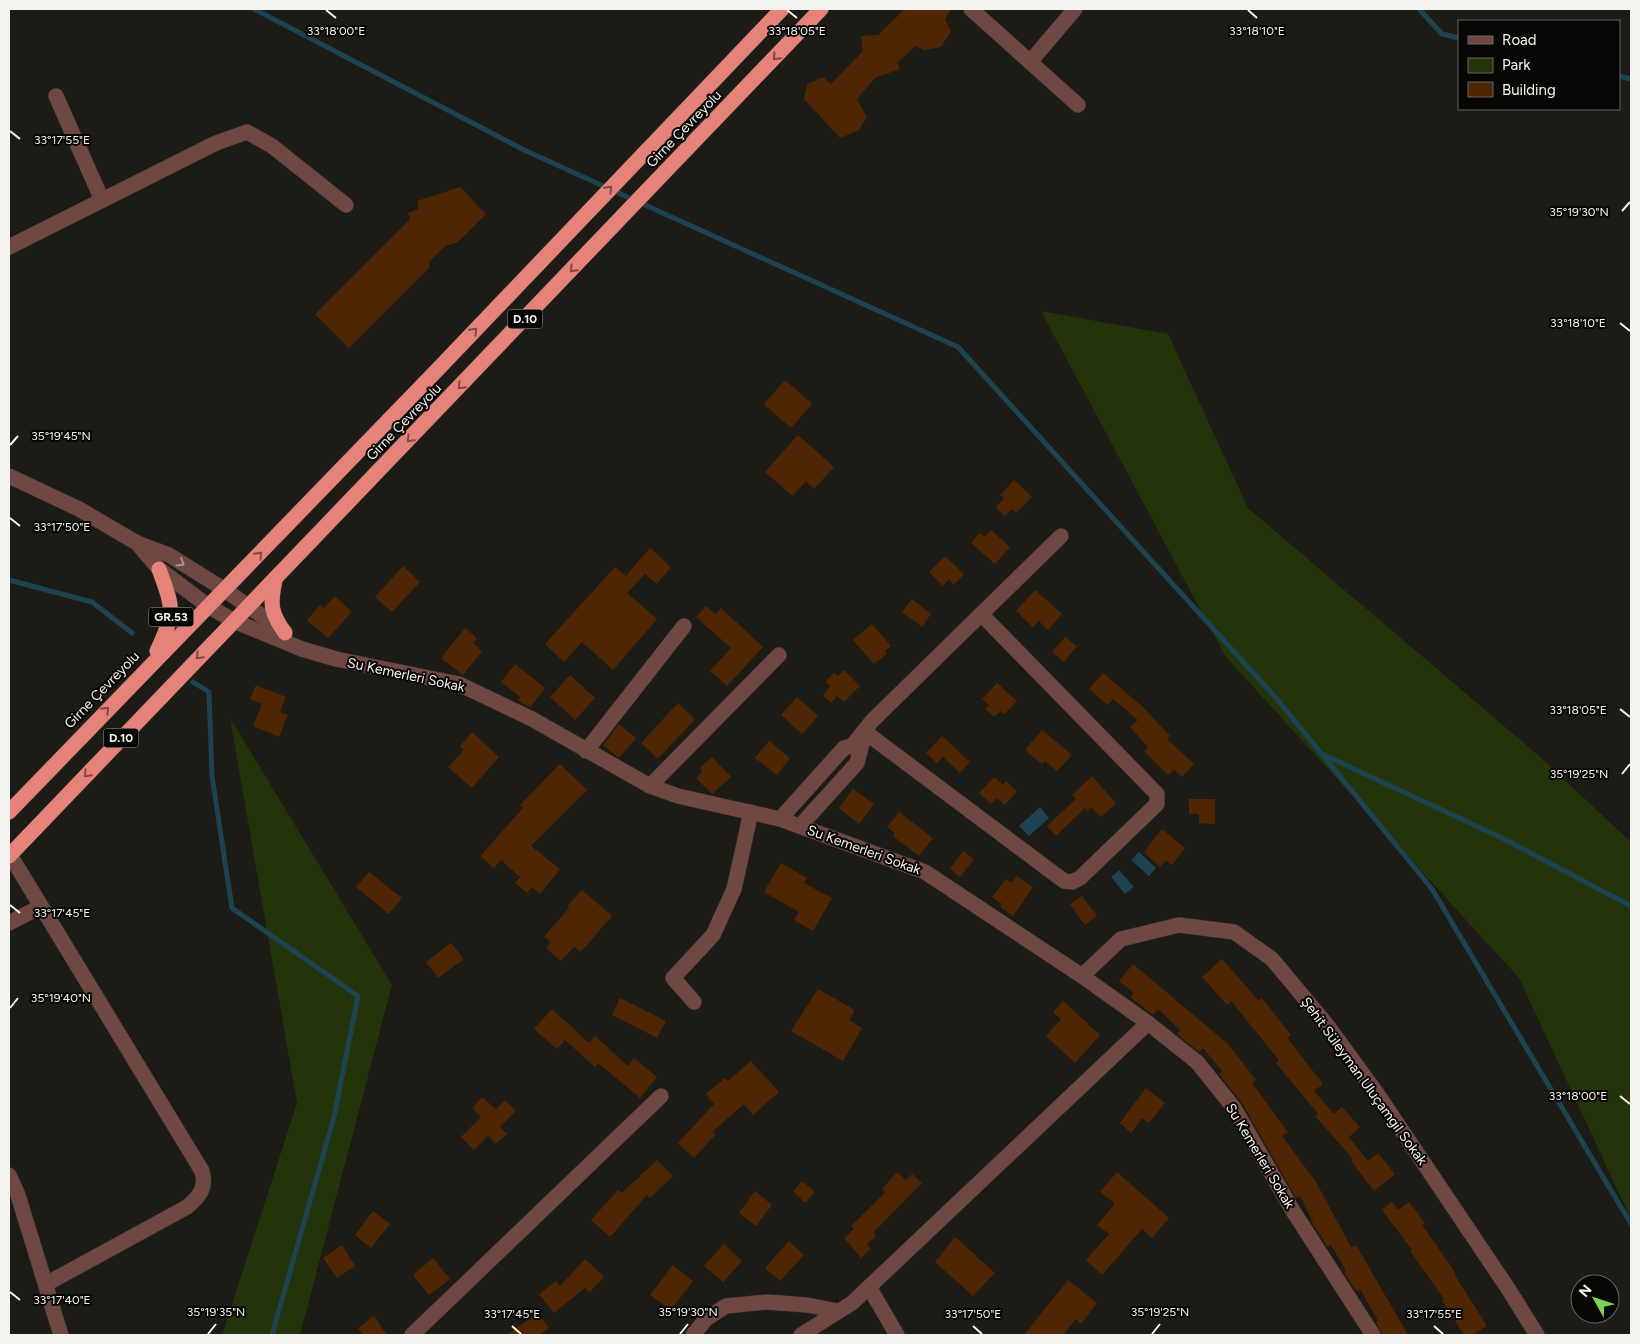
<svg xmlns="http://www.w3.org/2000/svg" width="1640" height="1344" viewBox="0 0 1640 1344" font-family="Figtree,sans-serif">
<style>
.green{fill:#23340b}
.water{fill:#1d4351}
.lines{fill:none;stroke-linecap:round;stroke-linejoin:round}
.stream{stroke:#1d4351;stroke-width:5}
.building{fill:#4e2603}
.minor-casing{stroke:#373530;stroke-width:16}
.highway-casing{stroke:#373530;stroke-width:16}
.minor{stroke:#6f4743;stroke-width:15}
.highway{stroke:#e58279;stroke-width:15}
.oneway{stroke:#814a44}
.oneway2{stroke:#ac9591}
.ticks{fill:none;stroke:#f6f4f0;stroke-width:2}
.labels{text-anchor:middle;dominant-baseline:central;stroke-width:4;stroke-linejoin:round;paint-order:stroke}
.shield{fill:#070604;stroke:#aeada9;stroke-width:1}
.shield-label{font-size:12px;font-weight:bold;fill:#f6f4f0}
.street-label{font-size:14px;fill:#f6f4f0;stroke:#070604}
.ticks-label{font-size:12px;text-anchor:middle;fill:#f6f4f0;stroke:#070604;stroke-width:4;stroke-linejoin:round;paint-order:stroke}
</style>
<rect width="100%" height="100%" fill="#1d1b16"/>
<g class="green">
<path d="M1041,311L1168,334L1248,508L1538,755L1631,842V1219L1519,978L1225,656Z"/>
<path d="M230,718L392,985L300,1335H222L297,1103Z"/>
</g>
<g class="water">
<path d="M1040,807L1049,818L1029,836L1019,826Z"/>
<path d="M1139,852L1156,868L1149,876L1131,860Z"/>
<path d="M1119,870L1134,887L1125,894L1111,877Z"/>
</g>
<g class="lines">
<g class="stream">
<path d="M254,9L524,150L958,347L1276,698L1432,889L1631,1224"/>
<path d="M1419,9L1442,34L1459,38"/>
<path d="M1619,76L1631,79"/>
<path d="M9,580L92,602L132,633"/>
<path d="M193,682L209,692L212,776L232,908L358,996L334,1117L272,1335"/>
<path d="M1322,754L1502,838L1631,906"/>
</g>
</g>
<g class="building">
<path d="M905,9H951L945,19L951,31L941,47L924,50L916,46L897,63L900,69L875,78L857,99L867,117L859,130L840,138L804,99L807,84L823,77L831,84L863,51L861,36L878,35Z"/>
<path d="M460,187L486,214L458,242L446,246L440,251L429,262L430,267L349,348L315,314L410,219L408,213L419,209L417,201Z"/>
<path d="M785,380L812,404L791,428L764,404Z"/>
<path d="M798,435L834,467L814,489L806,481L793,496L765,472Z"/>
<path d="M1014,480L1032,497L1016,513L1012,509L1005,516L996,507L1004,498L1000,495Z"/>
<path d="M991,530L1010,547L995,564L971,543L980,533L985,537Z"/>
<path d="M650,548L671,567L657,584L645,574L627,593L657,619L613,670L582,642L564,662L545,644L615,567L626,576Z"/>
<path d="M945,556L964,574L954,585L949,579L943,586L929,572Z"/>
<path d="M403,566L420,582L392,612L375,597Z"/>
<path d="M1035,590L1062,614L1048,630L1039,621L1033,627L1016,611Z"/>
<path d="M335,596L352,612L328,638L307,620L320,605L324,608Z"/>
<path d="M912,599L931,614L922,627L902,612Z"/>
<path d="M706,606L715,614L721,608L763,647L727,686L710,671L731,648L696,617Z"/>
<path d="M872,624L891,646L885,651L887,654L874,664L853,640Z"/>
<path d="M465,628L477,638L473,643L482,651L463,675L441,658Z"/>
<path d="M1065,637L1077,646L1064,662L1052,652Z"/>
<path d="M515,664L545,688L530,708L518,700L520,697L501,682Z"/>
<path d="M844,670L860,686L844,702L837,696L831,703L823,695L830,686L825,682L834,673L838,676Z"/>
<path d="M1103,673L1142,706L1170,736L1167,739L1194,764L1182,777L1174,769L1168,775L1144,751L1148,747L1130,727L1138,720L1113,699L1108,705L1089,689Z"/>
<path d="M570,675L595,698L575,720L550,697Z"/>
<path d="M997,683L1017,701L1004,714L1000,711L994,717L985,709L989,705L982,699Z"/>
<path d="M256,685L286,697L280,712L288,715L279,737L253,726L262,704L250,699Z"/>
<path d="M797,697L818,716L802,734L781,715Z"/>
<path d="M678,703L695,719L658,759L641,743Z"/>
<path d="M619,724L636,738L619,758L603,745Z"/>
<path d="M1042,730L1072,755L1057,771L1045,761L1042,764L1025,750Z"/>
<path d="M472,732L499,757L472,788L448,767L464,750L460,746Z"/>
<path d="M942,736L970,762L960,773L943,757L937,763L926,753Z"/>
<path d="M769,741L790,758L777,775L755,758Z"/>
<path d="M712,757L731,777L712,794L696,778L703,771L700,768Z"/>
<path d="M560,764L587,790L531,846L560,869L540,894L532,887L527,893L515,883L520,877L501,860L494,868L480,856L523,808L520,805Z"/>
<path d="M1092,776L1116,803L1101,817L1091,807L1088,811L1085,808L1056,836L1047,826L1076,799L1072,795Z"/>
<path d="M994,777L1003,785L1006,781L1017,791L1005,805L997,798L991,804L979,793Z"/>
<path d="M853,789L874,804L859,824L839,808Z"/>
<path d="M1189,799H1215V824L1199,823V814H1189Z"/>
<path d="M899,812L933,838L919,856L893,836L895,833L887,827Z"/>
<path d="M1162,829L1185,848L1172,865L1166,860L1160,867L1144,852Z"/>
<path d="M963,851L974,859L960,877L950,869Z"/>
<path d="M781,863L807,878L804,883L832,898L813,931L794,920L799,912L764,892Z"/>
<path d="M369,872L402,898L389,914L356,887Z"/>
<path d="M1017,876L1033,887L1013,916L1000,907L1002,904L992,897L1006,879L1012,883Z"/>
<path d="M582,890L612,916L581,952L574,947L561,961L546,948L551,942L544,937L569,908L567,907Z"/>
<path d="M1082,896L1097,916L1085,925L1070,904Z"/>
<path d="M451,943L464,959L438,978L426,962Z"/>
<path d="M1222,959L1259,1001L1262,998L1291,1035L1287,1038L1323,1084L1314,1091L1334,1114L1342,1107L1360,1127L1349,1137L1368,1161L1378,1153L1395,1174L1374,1191L1351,1161L1353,1159L1315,1116L1318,1114L1276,1063L1279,1060L1231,1001L1227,1005L1202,977Z"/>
<path d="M1133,964L1228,1044L1256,1080L1252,1083L1288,1132L1282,1136L1316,1182L1351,1247L1356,1245L1408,1335H1382L1376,1322L1378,1321L1360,1289L1356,1291L1344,1272L1346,1271L1331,1245L1328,1247L1312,1223L1313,1222L1300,1196L1296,1198L1242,1103L1219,1074L1222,1071L1203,1048L1199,1052L1177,1034L1180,1030L1158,1009L1153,1015L1130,997L1134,993L1119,981Z"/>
<path d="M818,989L855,1010L849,1020L862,1028L843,1061L791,1031Z"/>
<path d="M620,998L666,1021L657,1038L612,1015Z"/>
<path d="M1063,1001L1100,1035L1075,1063L1046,1036L1061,1019L1053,1012Z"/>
<path d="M552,1009L589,1043L595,1036L628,1066L634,1058L657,1077L640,1098L598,1063L595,1067L565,1040L557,1049L534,1029Z"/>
<path d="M751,1061L779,1092L753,1115L744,1104L712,1132L715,1135L694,1158L678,1143L714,1104L706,1094L725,1078L728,1081Z"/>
<path d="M1146,1088L1165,1103L1149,1123L1142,1118L1131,1133L1120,1123Z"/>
<path d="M482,1097L496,1109L505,1100L516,1111L500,1127L507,1134L496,1144L488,1136L474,1150L461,1137L481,1117L472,1108Z"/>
<path d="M657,1160L673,1176L650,1198L647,1195L610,1237L591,1220L618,1190L622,1193Z"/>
<path d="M897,1172L906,1180L912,1174L922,1183L873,1233L876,1236L867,1244L871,1249L861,1258L844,1238L854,1229L851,1226L885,1193L882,1189Z"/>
<path d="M1117,1172L1169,1218L1152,1238L1142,1229L1102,1275L1086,1260L1109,1234L1097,1225L1115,1204L1100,1192Z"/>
<path d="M802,1181L815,1192L805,1203L793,1191Z"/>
<path d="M755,1191L772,1205L756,1226L739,1213Z"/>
<path d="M1392,1202L1398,1210L1409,1202L1425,1223L1422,1225L1456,1273L1454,1274L1487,1326L1472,1335H1464L1442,1300L1444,1299L1410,1251L1412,1250L1382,1210Z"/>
<path d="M373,1211L390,1224L371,1248L355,1235Z"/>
<path d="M955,1237L995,1273L973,1296L935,1262Z"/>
<path d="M789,1241L804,1255L780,1281L765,1268Z"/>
<path d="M724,1244L742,1261L723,1282L704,1266Z"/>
<path d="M342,1245L355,1266L337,1278L323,1258Z"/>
<path d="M433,1258L450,1279L429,1295L413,1275Z"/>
<path d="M585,1259L604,1277L590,1292L585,1288L554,1313L539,1294L556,1281L560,1286Z"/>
<path d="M673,1265L693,1281L671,1310L650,1295Z"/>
<path d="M1068,1280L1097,1303L1081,1324L1076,1319L1063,1335H1024Z"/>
<path d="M538,1313L549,1328L539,1335H506Z"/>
<path d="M374,1316L387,1335H363L358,1328Z"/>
</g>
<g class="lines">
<g class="minor-casing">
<g id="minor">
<path d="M971,9L1078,105"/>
<path d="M1030,62L1075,9"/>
<path d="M56,96L102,200"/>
<path d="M9,247L216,143L247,132L272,146L346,205"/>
<path d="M9,476L79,509L137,543L169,555L225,590L285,632"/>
<path d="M137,543L159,569L208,606L234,621L302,649L336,659L459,684L532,719L650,786L678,796L780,819L925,872L1082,976L1148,1023L1197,1062L1234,1108L1293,1211L1373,1335"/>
<path d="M586,751L684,626"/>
<path d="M650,786L779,655"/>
<path d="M780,819L844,748L852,746L872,721L1061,536"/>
<path d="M800,826L857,763L865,732L1064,881L1072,882L1080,878L1157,804V794L981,614"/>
<path d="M10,855L202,1171C207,1188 199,1197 187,1207L46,1284"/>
<path d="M9,923L40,907"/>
<path d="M1082,976L1121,939L1179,925L1234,932L1272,959L1327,1025L1378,1095L1509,1290L1537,1335"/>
<path d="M694,1002L673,978L713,935L734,889L751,812"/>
<path d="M9,1175L18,1195L61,1335"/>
<path d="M869,1287L897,1335"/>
<path d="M412,1335L661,1096"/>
<path d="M693,1335L706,1319L726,1306L767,1302L807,1305L838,1311"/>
<path d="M801,1335L852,1303L1148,1023"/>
</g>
</g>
<g class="highway-casing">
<g id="highway">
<path d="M275,580C270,604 270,612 285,633"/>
<path d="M157,651C176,612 173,608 159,569"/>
<path d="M9,812L440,367L782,9"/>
<path d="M9,856L821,9"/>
</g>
</g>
<use href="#minor" class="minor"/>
<use href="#highway" class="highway"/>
</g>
<defs><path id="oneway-chevron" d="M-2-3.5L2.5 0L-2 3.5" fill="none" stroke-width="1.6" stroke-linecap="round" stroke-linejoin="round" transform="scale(1.25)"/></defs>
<g class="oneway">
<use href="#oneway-chevron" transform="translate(776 57) rotate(133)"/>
<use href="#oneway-chevron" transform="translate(609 189) rotate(-46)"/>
<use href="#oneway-chevron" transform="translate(573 269) rotate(134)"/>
<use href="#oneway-chevron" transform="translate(474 331) rotate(-46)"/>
<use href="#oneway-chevron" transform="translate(461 386) rotate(134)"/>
<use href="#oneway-chevron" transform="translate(410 439) rotate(134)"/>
<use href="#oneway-chevron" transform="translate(259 555) rotate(-46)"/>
<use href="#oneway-chevron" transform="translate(199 656) rotate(135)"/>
<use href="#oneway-chevron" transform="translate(106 710) rotate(-46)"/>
<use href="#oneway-chevron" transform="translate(87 774) rotate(133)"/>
</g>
<use class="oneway2" href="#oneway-chevron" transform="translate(181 563) rotate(31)"/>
<path class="ticks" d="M326,10L336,18M787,10L797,18M1248,10L1257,18M10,131L20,139M1622,211L1630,202M1620,323L1630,331M10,445L18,436M10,518L20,526M1620,709L1630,717M1622,774L1630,764M10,905L20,913M10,1008L18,998M1620,1096L1630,1104M10,1292L20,1300M512,1326L521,1334M973,1326L982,1334M1434,1326L1443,1334M208,1334L216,1324M680,1334L688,1324M1152,1334L1160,1324"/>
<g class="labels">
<g class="shield">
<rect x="507.5" y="309.5" width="35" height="19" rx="4"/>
<rect x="148.5" y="607.5" width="45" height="19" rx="4"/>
<rect x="103.5" y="728.5" width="35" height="19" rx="4"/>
</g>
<g class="shield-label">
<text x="525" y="319">D.10</text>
<text x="171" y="617">GR.53</text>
<text x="121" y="738">D.10</text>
</g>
<g class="street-label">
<text transform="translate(684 129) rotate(-46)">Girne Çevreyolu</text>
<text transform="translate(404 422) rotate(-46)">Girne Çevreyolu</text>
<text transform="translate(406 675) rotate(12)">Su Kemerleri Sokak</text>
<text transform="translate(102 690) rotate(-46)">Girne Çevreyolu</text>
<text transform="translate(864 850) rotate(20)">Su Kemerleri Sokak</text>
<text transform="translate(1364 1081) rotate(54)">Şehit Süleyman Uluçamgil Sokak</text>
<text transform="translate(1260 1156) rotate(59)">Su Kemerleri Sokak</text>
</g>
</g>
<g class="ticks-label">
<text x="336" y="35">33°18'00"E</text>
<text x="797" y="35">33°18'05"E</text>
<text x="1257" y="35">33°18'10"E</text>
<text x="62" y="144">33°17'55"E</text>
<text x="1579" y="216">35°19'30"N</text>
<text x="1578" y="327">33°18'10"E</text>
<text x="61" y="440">35°19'45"N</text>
<text x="62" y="531">33°17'50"E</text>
<text x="1578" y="714">33°18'05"E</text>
<text x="1579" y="778">35°19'25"N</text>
<text x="62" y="917">33°17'45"E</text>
<text x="61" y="1002">35°19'40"N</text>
<text x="1578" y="1100">33°18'00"E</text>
<text x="62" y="1304">33°17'40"E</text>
<text x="216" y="1316">35°19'35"N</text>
<text x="688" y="1316">35°19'30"N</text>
<text x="1160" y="1316">35°19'25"N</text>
<text x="512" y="1318">33°17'45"E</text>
<text x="973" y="1318">33°17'50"E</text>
<text x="1434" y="1318">33°17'55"E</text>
</g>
<rect width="1640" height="1344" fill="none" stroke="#f6f4f0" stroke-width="20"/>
<rect x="1458" y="20" width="162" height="90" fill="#070604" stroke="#676562"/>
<rect x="1468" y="36" width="25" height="8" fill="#6f4743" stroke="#676562"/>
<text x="1502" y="45" font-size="15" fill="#f6f4f0">Road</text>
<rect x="1468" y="58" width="25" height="15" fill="#23340b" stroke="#676562"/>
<text x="1502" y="70" font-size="15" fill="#f6f4f0">Park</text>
<rect x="1468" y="82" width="25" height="15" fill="#4e2603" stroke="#676562"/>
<text x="1502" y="95" font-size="15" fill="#f6f4f0">Building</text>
<g transform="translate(1595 1299) rotate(310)"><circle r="24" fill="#070604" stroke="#676562"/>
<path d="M0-4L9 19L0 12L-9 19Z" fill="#7dd154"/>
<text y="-8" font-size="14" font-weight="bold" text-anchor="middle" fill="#f6f4f0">N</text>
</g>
</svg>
